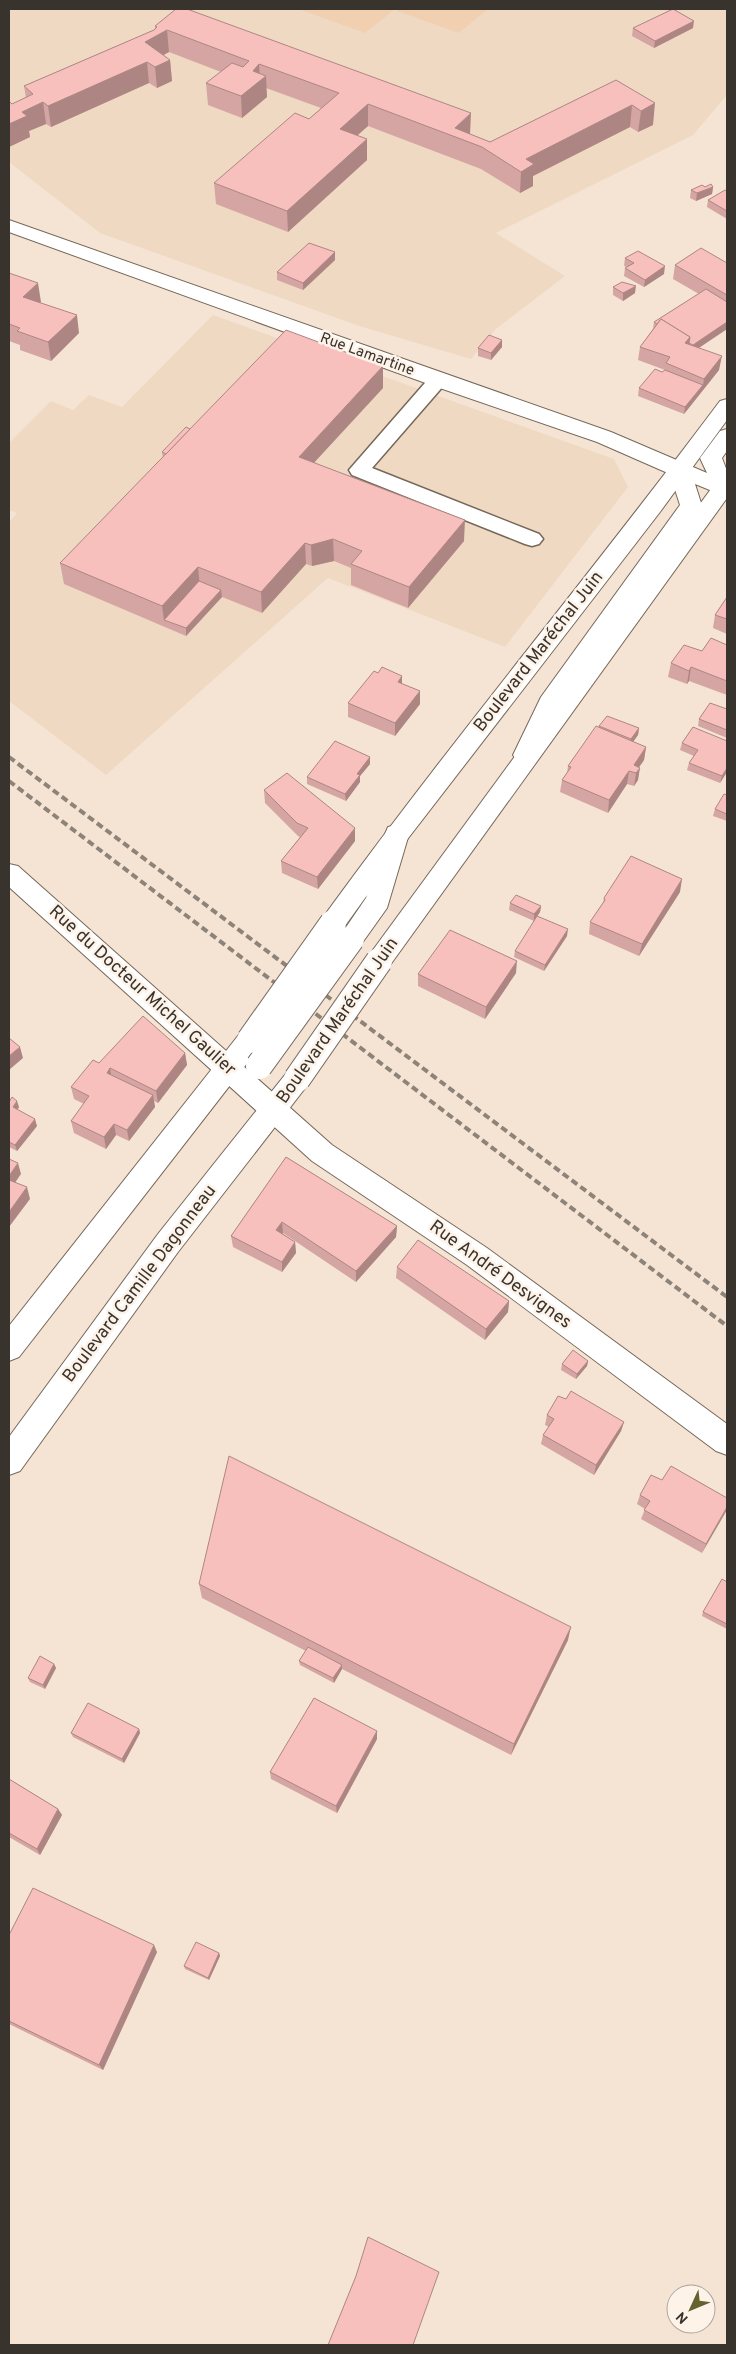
<svg xmlns="http://www.w3.org/2000/svg" width="736" height="2354" viewBox="0 0 736 2354" font-family="Overpass,sans-serif">
<style>
.built{fill:#f0d9c3}
.green{fill:#f0d0b1}
.lines{fill:none;stroke-linecap:round;stroke-linejoin:round}
.service-casing{stroke:#766859;stroke-width:3}
.minor-casing{stroke:#766859;stroke-width:2}
.tertiary-casing{stroke:#766859;stroke-width:2}
.primary-casing{stroke:#766859;stroke-width:2}
.service{fill:#fff;fill-rule:evenodd}
.minor{fill:#fff;fill-rule:evenodd}
.tertiary{fill:#fff;fill-rule:evenodd}
.primary{fill:#fff;fill-rule:evenodd}
.rail{stroke:#8d8378;stroke-width:4;stroke-dasharray:7 4;stroke-linecap:butt}
.tertiary-bridge-casing{stroke:#766859;stroke-width:28;stroke-linecap:butt}
.primary-bridge-casing{stroke:#766859;stroke-width:28;stroke-linecap:butt}
.tertiary-bridge{stroke:#fff;stroke-width:26}
.primary-bridge{stroke:#fff;stroke-width:26}
.wall{fill:#d4a5a3}
.shaded-wall{fill:#ad8684}
.building{fill:#f7c0bd;stroke:#ad8684}
.labels{text-anchor:middle;dominant-baseline:central;stroke-width:5;stroke-linejoin:round;paint-order:stroke}
.far-street-label{font-size:15px;fill:#39332d;stroke:#fdf3e9}
.street-label{font-size:18px;fill:#39332d;stroke:#fdf3e9}
</style>
<rect width="100%" height="100%" fill="#f5e4d4"/>
<g class="built">
<path d="M9,9H727V95L693,135L496,233L565,276L496,329L471,359L359,326L100,233L9,162Z"/>
<path d="M213,315L614,459L628,487L505,647L328,578L106,775L9,701V522L17,513L9,510V443L51,401L73,410L89,395L122,407Z"/>
</g>
<g class="green">
<path d="M298,9H395L365,33Z"/>
<path d="M399,9H488L459,33L397,11Z"/>
</g>
<g class="lines">
<g class="service-casing">
<path id="service" d="M438,374L445,376L448,380L445,384L372,468L539,534L543,539L539,544L532,546L525,544L352,475L349,470L431,376Z"/>
</g>
<g class="minor-casing">
<path id="minor" d="M9,220L611,432L707,473L700,458L720,431L727,429V451L722,458L727,471V497L695,484L702,506L699,511L559,706L533,761L525,764L517,761L513,755L541,697L680,505L670,474L597,442L431,385L9,232Z"/>
</g>
<g class="tertiary-casing">
<g id="tertiary">
<path d="M397,825L406,827L409,834L387,908L360,946L351,949L342,946L338,939L366,898L385,834L388,827Z"/>
<path d="M9,864L18,866L332,1145L487,1248L727,1424V1455L716,1451L467,1265L312,1161L9,887Z"/>
</g>
</g>
<g class="primary-casing">
<g id="primary">
<path d="M727,399V420L660,512L406,841L342,930L333,933L324,930L320,923L324,916C451,741 590,575 720,401Z"/>
<path d="M727,476V498L388,968L379,971L370,968L366,961L370,954L719,478Z"/>
<path d="M250,1029L259,1032L263,1040L259,1048L19,1357L9,1361V1326L241,1032Z"/>
<path d="M297,1068L306,1071L310,1079L306,1087L178,1252L20,1471L9,1475V1437L158,1234L288,1071Z"/>
</g>
</g>
<use href="#service" class="service"/>
<use href="#minor" class="minor"/>
<use href="#tertiary" class="tertiary"/>
<use href="#primary" class="primary"/>
<g class="rail">
<path d="M9,757L727,1297"/>
<path d="M9,781L727,1326"/>
</g>
<g class="tertiary-bridge-casing">
<path id="tertiary-bridge" d="M259,1066L351,939"/>
</g>
<g class="primary-bridge-casing">
<g id="primary-bridge">
<path d="M250,1040L333,923"/>
<path d="M297,1079L379,961"/>
</g>
</g>
<use href="#tertiary-bridge" class="tertiary-bridge"/>
<use href="#primary-bridge" class="primary-bridge"/>
</g>
<g class="wall">
<path d="M155,26L470,134L490,142L616,80L653,125L638,132L630,127L533,176V186L520,193L481,169L368,126L357,135L367,160L288,232L216,204L214,183L309,119L321,108L266,88L267,97L242,118L208,105L206,83L221,72L169,52L163,55L170,60L172,81L157,88L149,83L51,127L46,124L29,131L30,137L9,147V101L12,104L26,98L24,86L154,30L155,28Z"/>
<path d="M633,28H693L654,48L632,36Z"/>
<path d="M705,187H713L712,194L696,201L690,198L691,190Z"/>
<path d="M727,191V219L707,207L708,200Z"/>
<path d="M625,258L664,274L644,287L624,276L625,268L627,267L624,266Z"/>
<path d="M335,260L303,290L277,280V272Z"/>
<path d="M727,263V329L699,348L719,370L684,414L638,396L639,388L662,372L665,370L638,360L640,347L653,329L654,322L699,294L673,279L675,265Z"/>
<path d="M9,273L41,302L40,303L79,333L51,361L20,350V345L9,341Z"/>
<path d="M613,287L635,293L623,301L613,295Z"/>
<path d="M502,340V347L491,360L478,356V348Z"/>
<path d="M383,388L314,462L464,541L408,608L351,585V568L334,561L312,566L306,564L262,613L222,597L186,636L64,584L60,563L163,458L162,452L190,429Z"/>
<path d="M727,597V634L713,628L715,615Z"/>
<path d="M727,645V700L726,699L727,695L689,681L687,684L668,677L671,663L702,651Z"/>
<path d="M378,673L402,676V684L420,691V704L395,736L348,717V703Z"/>
<path d="M727,708V738L698,726L699,719L727,709Z"/>
<path d="M599,726L639,728L638,735L633,742L646,747L644,760L639,767L638,780L634,786L627,784L608,813L560,792L562,780L567,773L568,766Z"/>
<path d="M693,727L727,772L720,783L687,770L689,763L694,756L680,750L682,743Z"/>
<path d="M370,757V764L360,776V782L346,801L307,784V777Z"/>
<path d="M264,790L355,841L318,889L282,873L281,861L300,837L298,836L265,803Z"/>
<path d="M727,795V821L713,816L715,809Z"/>
<path d="M680,892L639,956L589,934L590,922L603,903L604,898Z"/>
<path d="M510,903L541,906L540,912L534,921L509,910Z"/>
<path d="M567,936L544,971L514,957L515,951Z"/>
<path d="M516,973L485,1019L418,986V974Z"/>
<path d="M185,1053L187,1065L158,1103L154,1101L155,1107L129,1141L116,1135L106,1149L74,1133L71,1121L84,1104L74,1099L71,1087L99,1063Z"/>
<path d="M9,1102L19,1107L17,1110L37,1126L17,1151L9,1147Z"/>
<path d="M286,1157L397,1226L396,1237L356,1282L283,1233H282L295,1242L296,1253L282,1272L233,1247L231,1236Z"/>
<path d="M397,1267L509,1301L508,1312L485,1340L396,1278Z"/>
<path d="M588,1361L587,1366L576,1379L561,1370L562,1364Z"/>
<path d="M566,1399L624,1422L621,1431L594,1475L541,1444L543,1435L549,1427L545,1425L547,1415Z"/>
<path d="M662,1480L727,1498L702,1553L641,1519L645,1509L637,1504L640,1495Z"/>
<path d="M727,1582V1629L702,1616L703,1612Z"/>
<path d="M199,1584L568,1640L511,1755L342,1669L334,1683L300,1665L299,1661L306,1651L202,1598Z"/>
<path d="M54,1664L56,1668L45,1689L30,1682L28,1678Z"/>
<path d="M139,1729L140,1733L124,1763L73,1737L71,1733Z"/>
<path d="M377,1731V1739L337,1813L271,1779L270,1772Z"/>
<path d="M9,1779L58,1809L62,1815L40,1855L9,1837Z"/>
<path d="M9,1935L157,1952L103,2070L9,2024Z"/>
<path d="M219,1953L220,1956L209,1980L185,1969L184,1966Z"/>
</g>
<g class="shaded-wall">
<path d="M694,21L693,28L654,48L655,41Z"/>
<path d="M167,30L169,52L149,63L147,62L149,83L51,127L48,106L145,42Z"/>
<path d="M170,60L172,81L157,88L155,67Z"/>
<path d="M259,64L260,80L266,76L267,97L242,118L241,96L253,71Z"/>
<path d="M43,102L46,124L29,131L30,137L9,147V124L22,112Z"/>
<path d="M655,103L653,125L638,132L641,111Z"/>
<path d="M368,104V126L340,151V129Z"/>
<path d="M632,105L630,127L533,176V186L520,193L521,172L526,159Z"/>
<path d="M471,113L470,135L455,128Z"/>
<path d="M367,139V160L288,232L287,211Z"/>
<path d="M713,187L712,194L696,201L697,193Z"/>
<path d="M335,252V260L303,290V283Z"/>
<path d="M665,266L664,274L644,287L645,280Z"/>
<path d="M38,283L41,302L26,316L23,297Z"/>
<path d="M636,286L635,293L623,301V293Z"/>
<path d="M77,315L79,333L51,361L48,342Z"/>
<path d="M727,322V329L691,353L693,345Z"/>
<path d="M690,337L688,350L685,343Z"/>
<path d="M502,340V347L491,360V353Z"/>
<path d="M722,356L719,370L684,414L685,407L703,385L704,379Z"/>
<path d="M383,366V388L300,478L299,457Z"/>
<path d="M465,520L464,541L408,608L409,587Z"/>
<path d="M333,539L334,561L312,566L311,545Z"/>
<path d="M305,543L306,564L262,613L261,592Z"/>
<path d="M198,567L200,588L164,620L162,606Z"/>
<path d="M221,590L222,597L186,636V628Z"/>
<path d="M691,667L689,681L687,684L689,671Z"/>
<path d="M402,676V689L398,682Z"/>
<path d="M420,691V704L395,736V723Z"/>
<path d="M639,728L638,735L630,746L631,739Z"/>
<path d="M646,747L644,760L635,773L634,765Z"/>
<path d="M370,757V764L360,776V782L346,801L345,794L357,774Z"/>
<path d="M640,768L638,780L634,786L636,773Z"/>
<path d="M727,768V772L720,783L722,776Z"/>
<path d="M629,771L627,784L608,813L609,800Z"/>
<path d="M355,828V841L318,889L317,877Z"/>
<path d="M682,879L680,892L639,956L642,944Z"/>
<path d="M541,906L540,912L534,921V914Z"/>
<path d="M568,929L567,936L544,971L545,965Z"/>
<path d="M517,961L516,973L485,1019L486,1007Z"/>
<path d="M20,1047L23,1058L9,1070V1056Z"/>
<path d="M185,1053L187,1065L158,1103L156,1091Z"/>
<path d="M110,1068L112,1080L107,1073Z"/>
<path d="M153,1095L155,1107L129,1141L127,1130Z"/>
<path d="M17,1101L19,1107L15,1114L13,1107Z"/>
<path d="M35,1119L37,1126L17,1151L15,1145Z"/>
<path d="M114,1124L116,1135L106,1149L104,1137Z"/>
<path d="M18,1163L21,1174L10,1190L9,1185V1176Z"/>
<path d="M27,1187L30,1199L9,1227V1212Z"/>
<path d="M282,1222L283,1233L277,1241L276,1230Z"/>
<path d="M397,1226L396,1237L356,1282V1271Z"/>
<path d="M295,1242L296,1253L282,1272V1262Z"/>
<path d="M509,1301L508,1312L485,1340L486,1329Z"/>
<path d="M588,1361L587,1366L576,1379L577,1374Z"/>
<path d="M624,1422L621,1431L594,1475L596,1465Z"/>
<path d="M727,1507V1510L702,1553L706,1544Z"/>
<path d="M571,1627L568,1640L511,1755L514,1744Z"/>
<path d="M54,1664L56,1668L45,1689L43,1685Z"/>
<path d="M342,1665V1669L334,1683L333,1678Z"/>
<path d="M139,1729L140,1733L124,1763L122,1759Z"/>
<path d="M377,1731V1739L337,1813L336,1806Z"/>
<path d="M58,1809L62,1815L40,1855L37,1849Z"/>
<path d="M154,1945L157,1952L103,2070L99,2065Z"/>
<path d="M219,1953L220,1956L209,1980L208,1978Z"/>
</g>
<g class="building">
<path d="M176,9H187L471,113L455,128L490,142L616,80L655,103L641,111L632,105L526,159L534,164L521,172L482,147L368,104L340,129L367,139L287,211L214,183L295,113L309,119L339,93L259,64L253,71L266,76L241,96L206,83L232,63L243,67L249,61L167,30L145,42L170,60L155,67L147,62L48,106L43,102L22,112L27,116L9,124V101L12,104L33,94L24,86L154,30L157,27L155,26Z"/>
<path d="M673,9L694,21L655,41L633,28Z"/>
<path d="M711,184L713,187L697,193L691,190L702,185L705,187Z"/>
<path d="M725,190L727,191V211L708,200Z"/>
<path d="M309,243L335,252L303,283L277,272Z"/>
<path d="M701,248L727,263V295L675,265Z"/>
<path d="M638,251L665,266L645,280L625,268L634,263L625,258Z"/>
<path d="M9,273L38,283L23,297L77,315L48,342L17,331L20,328L9,324Z"/>
<path d="M622,282L636,286L623,293L613,287Z"/>
<path d="M706,289L727,302V322L693,345L689,343L690,337L661,319L657,324L654,322Z"/>
<path d="M661,319L690,337L685,343L722,356L704,379L666,363L670,357L640,347Z"/>
<path d="M286,330L383,366L299,457L465,520L409,587L351,564L362,551L333,539L311,545L305,543L261,592L198,567L162,606L60,563Z"/>
<path d="M489,335L502,340L491,353L478,348Z"/>
<path d="M655,369L662,372L665,370L703,385L685,407L639,388Z"/>
<path d="M186,427L190,429L166,454L162,452Z"/>
<path d="M199,581L221,590L186,628L164,620Z"/>
<path d="M727,597V619L715,615Z"/>
<path d="M711,638L727,645V681L691,667L689,671L671,663L684,645L702,651Z"/>
<path d="M382,667L402,676L398,682L420,691L395,723L348,703L374,671L378,673Z"/>
<path d="M710,703L727,709V708V730L699,719Z"/>
<path d="M607,716L639,728L631,739L599,726Z"/>
<path d="M596,726L646,747L634,765L640,768L636,773L629,771L609,800L562,780L571,767L568,766Z"/>
<path d="M693,727L727,741V768L722,776L689,763L698,750L682,743Z"/>
<path d="M335,741L370,757L357,774L360,775L345,794L307,777Z"/>
<path d="M287,773L355,828L317,877L281,861L308,828L297,823L264,790Z"/>
<path d="M724,794L727,795V814L715,809Z"/>
<path d="M631,856L682,879L642,944L590,922L605,900L604,898Z"/>
<path d="M516,895L541,906L534,914L510,903Z"/>
<path d="M537,916L568,929L545,965L515,951Z"/>
<path d="M450,930L517,961L486,1007L418,974Z"/>
<path d="M143,1016L185,1053L156,1091L110,1068L107,1073L153,1095L127,1130L114,1124L104,1137L71,1121L89,1096L71,1087L93,1060L99,1063Z"/>
<path d="M9,1038L20,1047L9,1056Z"/>
<path d="M12,1097L17,1101L13,1107L35,1119L15,1145L9,1142V1102Z"/>
<path d="M286,1157L397,1226L356,1271L282,1222L276,1230L295,1242L282,1262L231,1236Z"/>
<path d="M9,1159L18,1163L9,1176Z"/>
<path d="M9,1180L27,1187L9,1212Z"/>
<path d="M418,1240L509,1301L486,1329L397,1267Z"/>
<path d="M573,1350L588,1361L577,1374L562,1364Z"/>
<path d="M571,1391L624,1422L596,1465L543,1435L554,1419L547,1415L558,1396L566,1399Z"/>
<path d="M229,1456L571,1627L514,1744L199,1584Z"/>
<path d="M671,1466L727,1498V1507L706,1544L644,1510L650,1501L640,1495L651,1475L662,1480Z"/>
<path d="M722,1579L727,1582V1624L703,1612Z"/>
<path d="M308,1647L342,1665L333,1678L299,1661Z"/>
<path d="M40,1656L54,1664L43,1685L28,1678Z"/>
<path d="M314,1698L377,1731L336,1806L270,1772Z"/>
<path d="M88,1703L139,1729L122,1759L71,1733Z"/>
<path d="M9,1779L58,1809L37,1849L9,1833Z"/>
<path d="M33,1888L154,1945L99,2065L9,2021V1935Z"/>
<path d="M196,1942L219,1953L208,1978L184,1966Z"/>
<path d="M368,2237L439,2272L413,2345H328L356,2276Z"/>
</g>
<g class="labels">
<g class="far-street-label">
<text transform="translate(367 355) rotate(20)">Rue Lamartine</text>
</g>
<g class="street-label">
<text transform="translate(539 652) rotate(-52)">Boulevard Maréchal Juin</text>
<text transform="translate(142 991) rotate(42)">Rue du Docteur Michel Gaulier</text>
<text transform="translate(338 1021) rotate(-55)">Boulevard Maréchal Juin</text>
<text transform="translate(500 1275) rotate(36)">Rue André Desvignes</text>
<text transform="translate(140 1284) rotate(-53)">Boulevard Camille Dagonneau</text>
</g>
</g>
<rect width="736" height="2354" fill="none" stroke="#39332d" stroke-width="20"/>
<g transform="translate(691 2309) rotate(226)"><circle r="24" fill="#fdf3e9" stroke="#afa69e"/>
<path d="M0-4L9 19L0 12L-9 19Z" fill="#646330"/>
<text y="-8" font-size="14" font-weight="bold" text-anchor="middle" fill="#39332d">N</text>
</g>
</svg>
